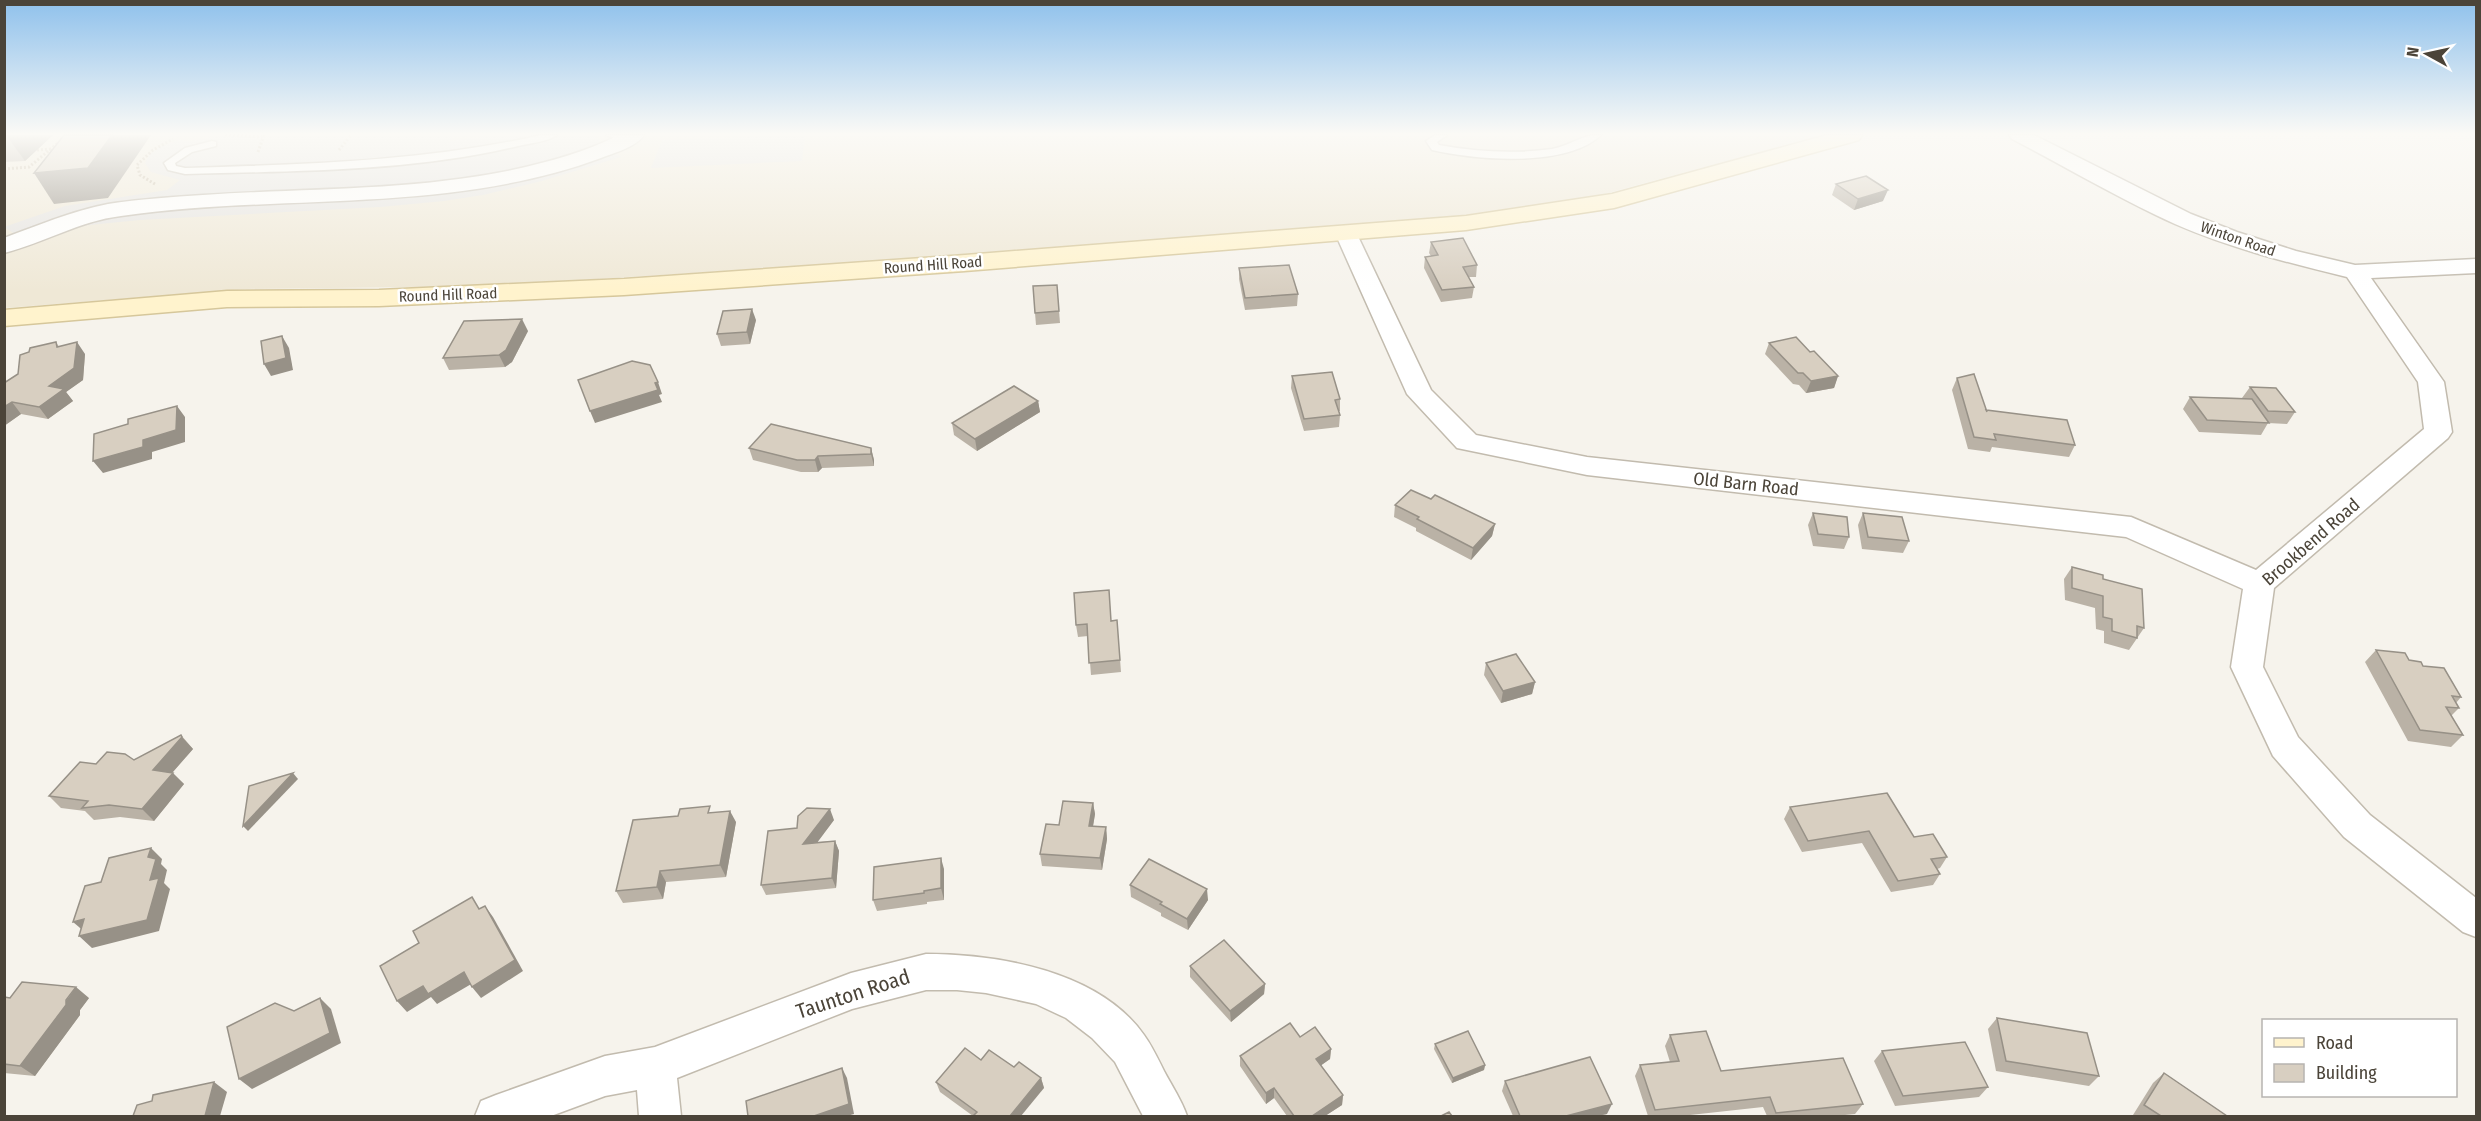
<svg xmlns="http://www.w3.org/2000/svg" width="2481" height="1121" viewBox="0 0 2481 1121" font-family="'Fira Sans Condensed',sans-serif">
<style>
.education{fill:#efe8d6}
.parking{fill:#e5e3e0}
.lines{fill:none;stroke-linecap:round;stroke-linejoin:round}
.service-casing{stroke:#c2bbae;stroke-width:3}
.minor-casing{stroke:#c2bbae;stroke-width:3}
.secondary-casing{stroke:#d6c79b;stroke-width:3}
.path{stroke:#c4b79f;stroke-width:3;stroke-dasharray:2 2;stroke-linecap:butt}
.service{fill:#fff;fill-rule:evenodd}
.minor{fill:#fff;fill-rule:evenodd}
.secondary{fill:#fff3cd;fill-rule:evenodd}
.wall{fill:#bab2a6}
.shaded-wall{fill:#979187}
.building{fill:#d8cfc1;stroke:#979187;stroke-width:1.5}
.labels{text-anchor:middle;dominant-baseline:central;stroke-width:5;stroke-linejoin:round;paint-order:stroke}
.far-street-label{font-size:15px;fill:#4b4439;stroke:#fff}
.street-label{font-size:18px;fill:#4b4439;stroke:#fff}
.near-street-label{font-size:21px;fill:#4b4439;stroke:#fff}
</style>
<rect width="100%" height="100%" fill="#f6f3ec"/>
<path class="education" d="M5,135H1823L1597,196L1396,225L1129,246L482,286L246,289L5,308Z"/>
<g class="parking">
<path d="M229,135H453L450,141L496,135L595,136L621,157L542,181L483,195L444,201L380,207L140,220L70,227L26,241L4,227L65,206L167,190L180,180L151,172L145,163L149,155L160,147L179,140L189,141Z"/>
<path d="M805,135L802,161L651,168L662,140Z"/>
</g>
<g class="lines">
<g class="service-casing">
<g id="service">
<path d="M541,135H557C548,142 530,143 518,146C410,172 296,171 185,174L168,170L164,163L185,148L212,141L216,142V146L192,152L175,163L176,166L185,168C305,164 424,162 541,135Z"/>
<path d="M606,135H621L631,139L626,142Z"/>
<path d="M1435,135H1447L1437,142L1439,145C1477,152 1515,154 1552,149C1570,146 1585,133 1601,135C1566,168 1476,160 1432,150L1426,141Z"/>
</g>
</g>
<g class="minor-casing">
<g id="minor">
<path d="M619,135H644C636,147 614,153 601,158C447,215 280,193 121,216C79,221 44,243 4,253V238C39,225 72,211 108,204C139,199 172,197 203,195C306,188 410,191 512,170C548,162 586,152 619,135Z"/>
<path d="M2009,135H2034L2191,214L2237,232L2296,251L2355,265L2476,259V273L2371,278L2444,382L2452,432L2448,438L2274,588L2263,667L2298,737L2370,815L2476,898V937L2463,932L2344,837L2273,756L2231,667L2243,589L2126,537L1587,475L1457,448L1407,394L1335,233L1338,228L1346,226L1354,228L1431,390L1476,435L1587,457L2131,517L2256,570L2424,429L2418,382L2347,277C2289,263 2230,248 2175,224C2120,199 2066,167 2012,139Z"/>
<path d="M926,954C998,954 1099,971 1144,1035C1152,1046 1158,1059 1164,1071C1172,1086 1182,1101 1187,1116H1143L1115,1062L1092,1038L1066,1018L1036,1004L986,993L957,990H926L852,1009L677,1078L681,1116H639L637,1090L605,1096L551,1116H475L481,1101L496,1095L605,1056L655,1047L851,973Z"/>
</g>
</g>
<g class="secondary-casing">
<path id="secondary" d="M1827,135H1862L1859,140L1614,208L1466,230L965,271L624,295L379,306L227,307L4,326V310L227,291L379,290L624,279L965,255L1466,216L1612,194Z"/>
</g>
<g class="path">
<path d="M225,135L262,137"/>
<path d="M37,150L51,149"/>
<path d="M339,150L351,135"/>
<path d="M258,152L264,135"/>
<path d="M4,169L29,167L58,143"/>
<path d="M155,184L140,175L137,165L153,150L173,139"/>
</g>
<use href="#service" class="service"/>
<use href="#minor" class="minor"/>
<use href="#secondary" class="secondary"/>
</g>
<g class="wall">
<path d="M4,135H53L25,161L4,162Z"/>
<path d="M1836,184L1883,201L1854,210L1832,195Z"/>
<path d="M1431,242L1477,265L1476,277H1469L1474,287L1472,298L1441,302L1424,268L1425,257L1431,256L1429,253Z"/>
<path d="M1239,268L1298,294L1297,306L1245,310L1239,279Z"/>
<path d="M1057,285L1060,323L1036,325L1035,313Z"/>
<path d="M756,320L750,344L721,346L717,334Z"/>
<path d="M528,331L512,362L505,367L449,370L443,358Z"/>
<path d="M56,342L59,347L85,354L83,380L66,392L73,401L48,419L21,414L4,426V383L18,374Z"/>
<path d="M1769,343L1810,352L1838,376L1834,388L1806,393L1799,385L1793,384L1765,354Z"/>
<path d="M1292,376L1340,399V411H1339L1340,415L1339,427L1304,431L1291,388Z"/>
<path d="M1957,378L1986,411L2075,445L2069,457L1992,447L1990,452L1968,449L1952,390Z"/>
<path d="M2250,387L2295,412L2287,424L2268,423L2261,435L2199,432L2183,409L2190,397L2242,398Z"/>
<path d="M1038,401L1040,412L977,451L954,435L952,423Z"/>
<path d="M749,448H871L874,460V466L822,468L818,472H801L753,460Z"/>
<path d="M1431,499L1495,524L1492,536L1471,560L1416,531V528L1394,517L1395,505Z"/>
<path d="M1813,513L1849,537L1844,549L1813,546L1808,525Z"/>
<path d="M1863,513L1909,541L1903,553L1862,549L1858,525Z"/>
<path d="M2072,567L2103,579L2144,628L2129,650L2104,643V631L2096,629L2095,608L2065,600L2064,579Z"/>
<path d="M1117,620L1121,672L1091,675L1088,636L1078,637L1076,625Z"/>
<path d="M2376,650L2409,660L2423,666L2461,697L2456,703L2459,708L2451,716L2463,735L2451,747L2408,741L2365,662Z"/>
<path d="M1486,663L1535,682L1532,694L1501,703L1484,675Z"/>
<path d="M181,735L193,749L172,773L184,784L154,821L120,817L94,820L85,811L61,808L49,796L96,764L134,760Z"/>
<path d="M1093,803L1095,814L1093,826L1106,827L1107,839L1102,870L1042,866L1040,854L1059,825Z"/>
<path d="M1790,807L1914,837L1947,857L1940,868L1937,869L1940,874L1933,885L1891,892L1862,843L1802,852L1784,819Z"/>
<path d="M713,812L736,822L726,877L666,882L663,899L623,903L616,891Z"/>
<path d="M834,820L817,842L835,841L839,851L836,888L766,895L761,885L797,828Z"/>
<path d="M944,869V900L927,902V904L877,911L873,900Z"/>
<path d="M1130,885L1208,900L1188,930L1161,916V913L1131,897Z"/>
<path d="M1190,966L1265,984L1264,994L1231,1022L1190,977Z"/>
<path d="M4,997L10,998H89L80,1010V1015L35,1076L4,1073Z"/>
<path d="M1997,1018L2099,1076L2089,1086L1996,1071L1988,1029Z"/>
<path d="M1670,1035L1721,1071L1863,1104L1855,1114L1835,1116H1767L1763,1107L1681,1116H1648L1635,1076L1640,1065L1670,1062L1665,1046Z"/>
<path d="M1300,1037L1331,1049L1330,1059L1321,1065L1343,1095L1342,1105L1325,1116H1287L1274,1098L1266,1104L1240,1066V1056Z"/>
<path d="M1435,1044L1485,1065L1484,1070L1452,1083L1434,1049Z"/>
<path d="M1882,1051L1988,1087L1979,1097L1895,1106L1874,1061Z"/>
<path d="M981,1060L1014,1067L1041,1078L1044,1088L973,1116L940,1092L936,1082Z"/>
<path d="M2164,1073L2227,1116H2136L2133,1115L2153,1083Z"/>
<path d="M1505,1081L1607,1114L1597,1116H1513L1502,1091Z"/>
</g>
<g class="shaded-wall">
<path d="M6,135H53L25,161Z"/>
<path d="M112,135H151L108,198L54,204L34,173Z"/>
<path d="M1888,190L1883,201L1854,210L1858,199Z"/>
<path d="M752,309L756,320L750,344L747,332Z"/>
<path d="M522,319L528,331L512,362L505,367L499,355Z"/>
<path d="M282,336L289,348L293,370L271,376L264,364Z"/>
<path d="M77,342L85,354L83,380L66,392L73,401L48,419L39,407L49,386Z"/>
<path d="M1838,376L1834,388L1806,393L1811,381Z"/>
<path d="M658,382L662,394L659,395L662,402L595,423L590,411Z"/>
<path d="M1038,401L1040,412L977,451L975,439Z"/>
<path d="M12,402L21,414L4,426V407Z"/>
<path d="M177,406L185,417V442L152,452V459L103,473L93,461L143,440Z"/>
<path d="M871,448L874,460V466L871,454Z"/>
<path d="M818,456L822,468L818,472L815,460Z"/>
<path d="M1495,524L1492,536L1471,560L1473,548Z"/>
<path d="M1535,682L1532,694L1501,703L1503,691Z"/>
<path d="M182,737L193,749L164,782L153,770Z"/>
<path d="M173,773L184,784L154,821L142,809Z"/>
<path d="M293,773L298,779L248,831L243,826Z"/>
<path d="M1093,803L1095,814L1091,838L1089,826Z"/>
<path d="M830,809L834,820L808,855L803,844Z"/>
<path d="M730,811L736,822L726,877L720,865Z"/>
<path d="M1106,827L1107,839L1102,870L1100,858Z"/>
<path d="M835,841L839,851L836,888L832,878Z"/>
<path d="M151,848L162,859L161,864L167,870L164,883L170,889L159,931L92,948L79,936L150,880L148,857Z"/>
<path d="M941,858L944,869V900L941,888Z"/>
<path d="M660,871L666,882L663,899L657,887Z"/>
<path d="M1207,889L1208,900L1188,930L1187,919Z"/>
<path d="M485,906L493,917L523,971L481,998L472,987Z"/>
<path d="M84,919L86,933L73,922Z"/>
<path d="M464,972L473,983L437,1004L431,997L407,1012L397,1001L423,986Z"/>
<path d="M1265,984L1264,994L1231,1022L1230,1011Z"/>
<path d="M76,987L89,998L80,1010V1015L35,1076L20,1066Z"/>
<path d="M320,998L331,1009L341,1043L252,1089L239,1079Z"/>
<path d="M1331,1049L1330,1059L1316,1069V1059Z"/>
<path d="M1485,1065L1484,1070L1452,1083L1453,1078Z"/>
<path d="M842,1068L847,1078L854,1114L847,1116H814Z"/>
<path d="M1041,1078L1044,1088L1021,1116H1010Z"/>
<path d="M214,1082L227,1092L220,1116H205Z"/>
<path d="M1274,1088V1098L1266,1104V1093Z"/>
<path d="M1343,1095L1342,1105L1325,1116H1312Z"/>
<path d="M1612,1104L1607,1114L1597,1116H1566Z"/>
</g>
<g class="building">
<path d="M64,135H112L88,168L34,173Z"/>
<path d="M1866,176L1888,190L1858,199L1836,184Z"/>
<path d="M1463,238L1477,265L1463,267L1474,287L1442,290L1425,257L1438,255L1431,242Z"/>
<path d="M1289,265L1298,294L1245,298L1239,268Z"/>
<path d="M1057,285L1059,311L1035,313L1033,286Z"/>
<path d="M752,309L747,332L717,334L723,311Z"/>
<path d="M522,319L506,350L499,355L443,358L464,321Z"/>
<path d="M282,336L286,358L264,364L261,341Z"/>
<path d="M1796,337L1810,352L1814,351L1838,376L1811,381L1803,373H1798L1769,343Z"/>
<path d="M56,342L57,347L77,342L74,368L49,386L64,389L39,407L12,402L4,407V383L18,374L20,355L29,352L30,348Z"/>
<path d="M632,361L650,365L658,382L655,383L658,390L590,411L578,380Z"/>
<path d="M1332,372L1340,399L1335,400L1340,415L1304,419L1292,376Z"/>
<path d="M1974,374L1987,412L1986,410L2067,420L2075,445L1994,434L1996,440L1974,437L1957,378Z"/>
<path d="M1014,386L1038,401L975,439L952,423Z"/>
<path d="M2250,387L2276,388L2295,412L2268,411Z"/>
<path d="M2190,397L2252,399L2269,423L2207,420Z"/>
<path d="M177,406L176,430L143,440V447L93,461L94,434L128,424V419Z"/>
<path d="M771,424L871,448V454L818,456L815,460H797L749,448Z"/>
<path d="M1411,490L1431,499L1435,495L1495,524L1473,548L1417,519L1419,517L1395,505Z"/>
<path d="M1813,513L1847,517L1849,537L1818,534Z"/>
<path d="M1863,513L1902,517L1909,541L1868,537Z"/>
<path d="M2072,567L2103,575V579L2142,589L2144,628L2137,626V638L2112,631V619L2103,617V596L2072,588Z"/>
<path d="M1109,590L1111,621L1117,620L1120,660L1089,663L1087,624L1076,625L1074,593Z"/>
<path d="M2376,650L2405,653L2409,660L2421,662L2423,666L2444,668L2461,697L2452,696L2459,708L2446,707L2463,735L2420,730Z"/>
<path d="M1516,654L1535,682L1503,691L1486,663Z"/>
<path d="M181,735L182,737L153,770L173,773L142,809L109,805L82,808L88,801L49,796L80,762L96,764L107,752L125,754L134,760Z"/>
<path d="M293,773L243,826L249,786Z"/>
<path d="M1887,793L1914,837L1933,834L1947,857L1931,859L1940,874L1898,881L1869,831L1808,841L1790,807Z"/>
<path d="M1063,801L1093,803L1089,826L1106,827L1100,858L1040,854L1046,824L1059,825Z"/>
<path d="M710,806L708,813L730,811L720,865L660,871L657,887L616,891L633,820L678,816L680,809Z"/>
<path d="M807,808L830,809L803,844L835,841L832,878L761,885L768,831L797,828L798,816Z"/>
<path d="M151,848L148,857L156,859L150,880L159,878L147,920L79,936L84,919L73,922L85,886L101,882L109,858Z"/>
<path d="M941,858V888L924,891V893L873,900L874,867Z"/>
<path d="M1149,859L1207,889L1187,919L1160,904L1162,902L1130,885Z"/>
<path d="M472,897L479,909L485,906L515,960L472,987L464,972L428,994L423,986L397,1001L380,966L419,943L413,931Z"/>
<path d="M1224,940L1265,984L1230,1011L1190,966Z"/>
<path d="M22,982L76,987L66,1000V1005L20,1066L4,1064V997L10,998Z"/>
<path d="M320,998L330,1033L239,1079L227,1027L275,1003L294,1011Z"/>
<path d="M1997,1018L2087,1033L2099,1076L2006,1061Z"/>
<path d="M1290,1023L1300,1037L1315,1027L1331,1049L1316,1059L1343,1095L1312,1116H1294L1274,1088L1266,1093L1240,1056Z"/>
<path d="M1468,1031L1485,1065L1453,1078L1435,1044Z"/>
<path d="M1706,1031L1721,1071L1843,1058L1863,1104L1776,1113L1770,1097L1655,1110L1640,1065L1679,1061L1670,1035Z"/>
<path d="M1965,1042L1988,1087L1903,1096L1882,1051Z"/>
<path d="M965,1048L981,1060L989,1050L1014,1067L1019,1062L1041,1078L1010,1116H973L977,1112L936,1082Z"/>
<path d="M1590,1057L1612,1104L1566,1116H1520L1505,1081Z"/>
<path d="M842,1068L849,1104L814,1116H748L746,1101Z"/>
<path d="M2164,1073L2227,1116H2161L2144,1105Z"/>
<path d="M214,1082L205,1116H133L137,1105L152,1101L153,1095Z"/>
<path d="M1449,1112L1452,1116H1441Z"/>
</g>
<linearGradient id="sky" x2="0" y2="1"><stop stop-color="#8fc1ec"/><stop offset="0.46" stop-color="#fbfaf6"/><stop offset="1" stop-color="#fbfaf6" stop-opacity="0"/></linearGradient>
<rect width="2481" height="291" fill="url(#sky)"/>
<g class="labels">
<g class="far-street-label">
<text transform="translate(2238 239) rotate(19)">Winton Road</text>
<text transform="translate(933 265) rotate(-4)">Round Hill Road</text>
<text transform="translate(448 295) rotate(-2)">Round Hill Road</text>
</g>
<g class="street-label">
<text transform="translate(1746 484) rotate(6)">Old Barn Road</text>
<text transform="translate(2311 542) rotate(-41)">Brookbend Road</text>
</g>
<g class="near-street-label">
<text transform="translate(853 994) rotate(-18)">Taunton Road</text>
</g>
</g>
<rect width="2481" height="1121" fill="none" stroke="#4b4439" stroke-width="12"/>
<rect x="2262" y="1019" width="195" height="78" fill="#ffffff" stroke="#b7b4b0" stroke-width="1.5"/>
<rect x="2274" y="1038" width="30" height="9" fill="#fff3cd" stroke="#b7b4b0" stroke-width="1.5"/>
<text x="2316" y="1049" font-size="18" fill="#4b4439">Road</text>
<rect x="2274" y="1064" width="30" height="18" fill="#d8cfc1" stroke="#b7b4b0" stroke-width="1.5"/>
<text x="2316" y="1079" font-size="18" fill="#4b4439">Building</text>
<g transform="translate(2427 54) rotate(278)" stroke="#ffffff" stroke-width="4.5" paint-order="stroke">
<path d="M0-4.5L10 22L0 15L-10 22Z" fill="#4b4439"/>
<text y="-9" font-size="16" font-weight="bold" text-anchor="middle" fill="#4b4439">N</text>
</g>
</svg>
